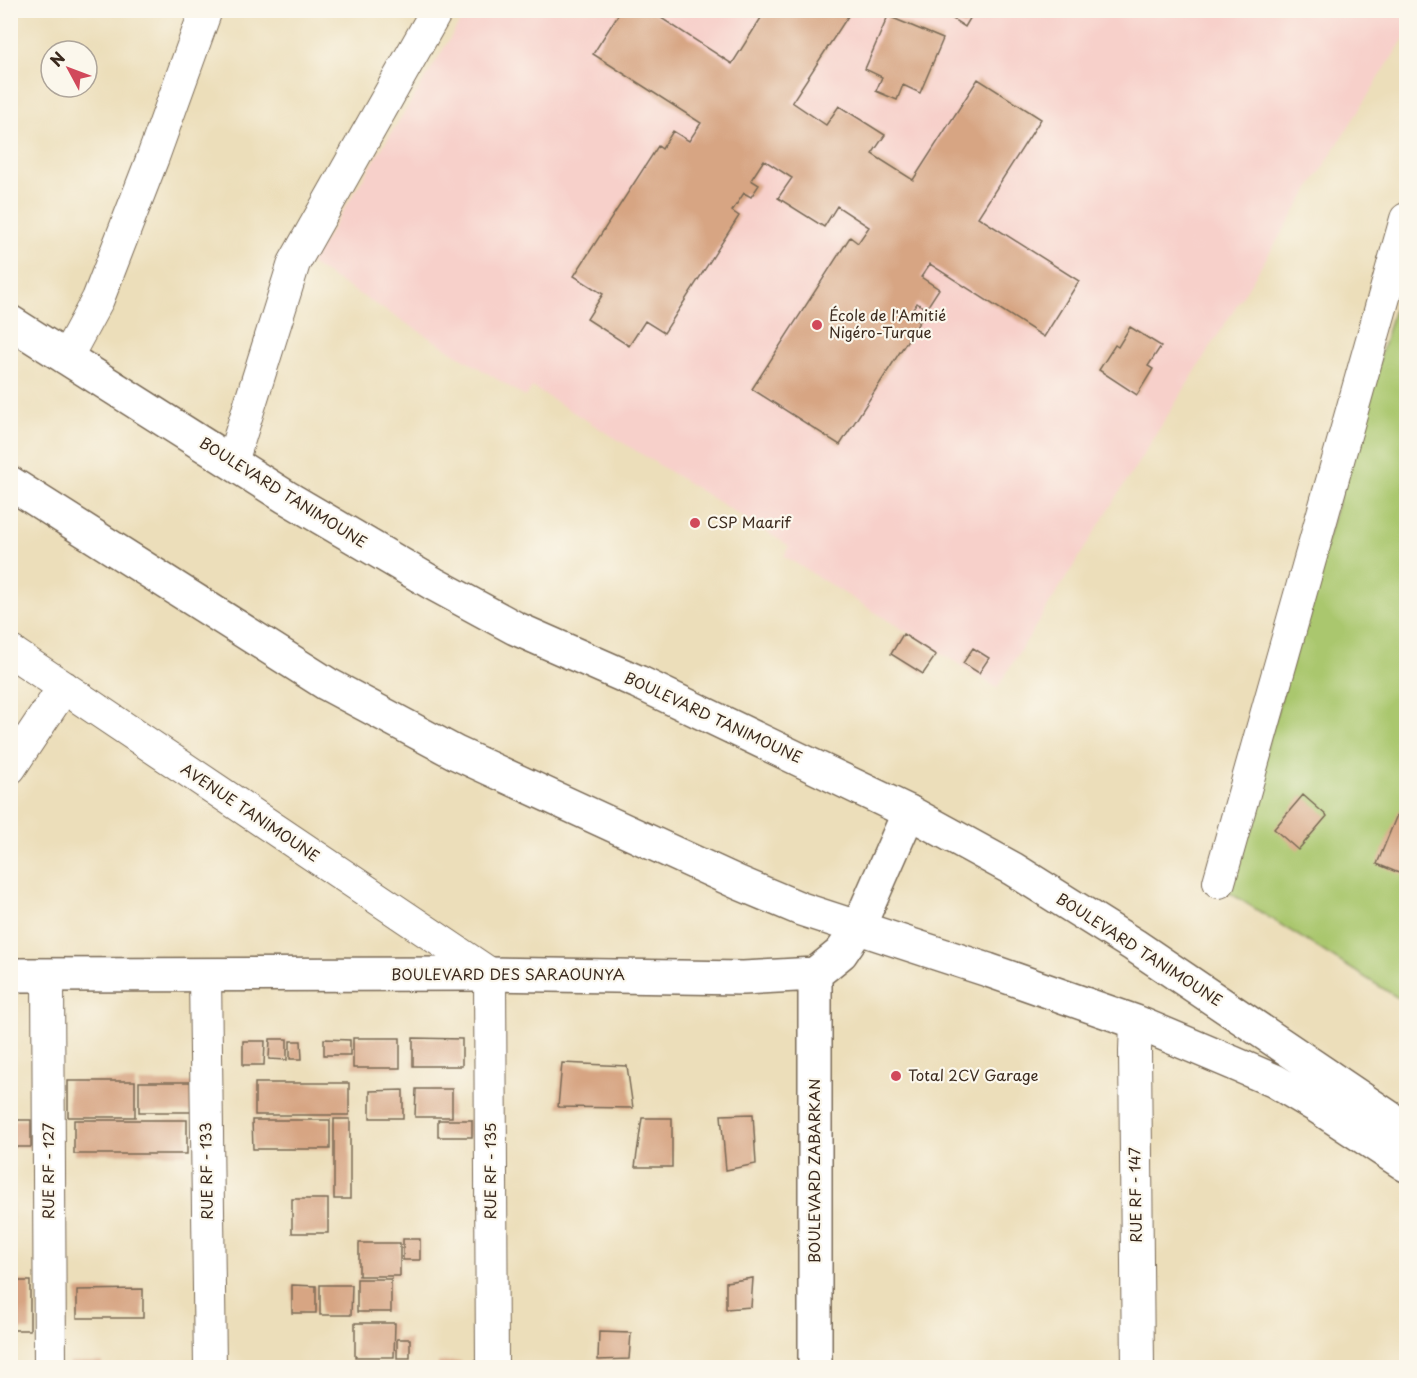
<svg xmlns="http://www.w3.org/2000/svg" width="1417" height="1378" viewBox="0 0 1417 1378" font-family="'Playpen Sans',sans-serif">
<style>
.built{fill:#f7d0ca}
.green{fill:#aac76e;stroke:#727846;stroke-width:1.5}
.building{fill:#d7a583}
.lines{fill:none;stroke-linecap:round;stroke-linejoin:round}
.street-casing{stroke:#796955;stroke-width:34}
.secondary-casing{stroke:#796955;stroke-width:36}
.primary-casing{stroke:#796955;stroke-width:36}
.street{stroke:#fff;stroke-width:32}
.secondary{stroke:#fff;stroke-width:33}
.primary{stroke:#fff;stroke-width:33}
.poi-dot{fill:#d1495b;stroke:#fbf7ec;stroke-width:2}
.labels{text-anchor:middle;stroke-width:4.5;stroke-linejoin:round;paint-order:stroke}
.poi-label{font-size:15px;fill:#3b2a1e;stroke:#fbf7ec;text-anchor:start}
.street-label{font-size:15px;fill:#3b2a1e;stroke:#fbf7ec}
</style>
<rect width="100%" height="100%" fill="#fbf7ec"/>
<filter id="ink" filterUnits="userSpaceOnUse"><feTurbulence type="fractalNoise" baseFrequency=".0167" numOctaves="2"/><feDisplacementMap in="SourceGraphic" scale="12" xChannelSelector="R" yChannelSelector="G"/><feConvolveMatrix kernelMatrix="1 2 1 2 8 2 1 2 1" color-interpolation-filters="sRGB"/></filter>
<filter id="wash" filterUnits="userSpaceOnUse"><feTurbulence type="fractalNoise" baseFrequency=".008" numOctaves="4" result="noise"/><feDisplacementMap in="SourceGraphic" scale="24" xChannelSelector="R" yChannelSelector="G"/><feGaussianBlur stdDeviation="1.35" result="paint"/><feColorMatrix in="noise" values="0 0 0 0 0 0 0 0 0 0 0 0 0 0 0 0 0 1.4 0 .05"/><feComposite in="paint" operator="in"/></filter>
<g filter="url(#wash)">
<rect width="100%" height="100%" fill="#ecdeba"/>
<!-- built -->
<path class="built" d="M467 11H1406V35L997 688 784 556 789 546 651 460 532 387 526 397 310 264Z"/>
<!-- green -->
<path class="green" d="M1406 268V1003L1225 890Z"/>
<g id="blocks">
<!-- building -->
<path class="building" d="M621 10H649L732 64 766 10H852L792 102 826 125 839 106 885 135 872 154 913 180 978 79 1041 119 978 217 1079 281 1044 337 930 264 921 277 939 289 926 309 917 303 910 314 920 321 840 445 752 389 850 237 858 243 869 227 837 206 824 227 778 198 792 178 764 160 751 180 759 185 751 197 744 193 732 211 739 216 664 333 645 321 629 346 587 319 603 294 574 276 658 146 662 149 673 131 689 141 701 123 593 54Z
M939 10H975L965 27Z
M888 16 943 39 920 93 903 85 897 100 876 91 882 77 865 69Z
M1130 327 1161 346 1148 366 1153 369 1137 395 1099 370 1115 345 1118 347Z
M903 634 936 655 923 674 891 654Z
M973 648 989 658 979 673 963 663Z
M1303 795 1327 816 1298 850 1274 829Z
M1399 810 1406 813V876L1377 864Z
M353 1038H400V1068H353Z
M413 1038 462 1039V1066H413Z
M270 1039H287V1060L269 1059Z
M324 1039 350 1040V1055H324Z
M243 1041H265L264 1065H243Z
M290 1041H301L302 1059H290Z
M562 1063 627 1066 633 1108 558 1107Z
M68 1081H135V1117H68Z
M139 1082H195V1112H139Z
M255 1083H349V1115H255Z
M416 1089H452V1117H415Z
M403 1090V1118H370V1091Z
M753 1114 756 1164 726 1170 721 1115Z
M642 1118H672V1167H635Z
M334 1119H350V1199H334Z
M12 1120H31V1147H12Z
M74 1120H187V1154H74Z
M252 1120H330V1149H253Z
M438 1120H472V1137H438Z
M292 1199H328V1233H292Z
M10 1203H13V1241H10Z
M403 1239H420V1260H403Z
M359 1243H400V1276H359Z
M753 1278 751 1307 726 1309V1282Z
M357 1279H391V1312H357Z
M10 1281H30V1330H10Z
M292 1285 316 1286V1313H292Z
M320 1285H352L351 1315H320Z
M143 1289V1318H77V1290Z
M355 1323H395L394 1357H355Z
M599 1332 631 1333 629 1359 598 1360Z
M397 1339H410V1358H397Z
M461 1361V1368H438V1362Z
M69 1362H102V1368H69Z"/>
</g>
</g>
<g filter="url(#ink)">
<use href="#blocks" fill-opacity="0" stroke="#796955" stroke-width="1.5"/>
<g class="lines">
<defs>
<path id="street" d="M66 358 98 299 153 157 206 10
M232 462 294 263 437 10
M10 651 490 974 492 1368
M10 768 64 687
M1219 882 1406 219
M48 975 50 1368
M205 975 210 1368
M1136 1022 1135 1051 1138 1368"/>
<path id="secondary" d="M815 974V1368
M10 975 490 974 743 978 815 974 841 953 858 928 909 812"/>
<path id="primary" d="M10 322 286 497 434 584 515 628 638 682 909 812 1013 869 1134 945 1406 1129
M10 483 327 684 456 753 739 883 801 909 988 970 1136 1022 1233 1063 1275 1081 1315 1105 1406 1165"/>
</defs>
<!-- street casing -->
<use href="#street" class="street-casing"/>
<!-- secondary casing -->
<use href="#secondary" class="secondary-casing"/>
<!-- primary casing -->
<use href="#primary" class="primary-casing"/>
<!-- street -->
<use href="#street" class="street"/>
<!-- secondary -->
<use href="#secondary" class="secondary"/>
<!-- primary -->
<use href="#primary" class="primary"/>
</g>
</g>
<!-- markers -->
<g class="poi-dot">
<circle cx="817" cy="325" r="6"/>
<circle cx="695" cy="523" r="6"/>
<circle cx="896" cy="1076" r="6"/>
</g>
<g class="labels">
<!-- poi labels -->
<g class="poi-label">
<text x="829" y="321">École de l'Amitié<tspan x="829" dy="17">Nigéro-Turque</tspan></text>
<text x="707" y="528">CSP Maarif</text>
<text x="908" y="1081">Total 2CV Garage</text>
</g>
<!-- street labels -->
<g class="street-label">
<text transform="translate(283 493) rotate(32)" y="5">BOULEVARD TANIMOUNE</text>
<text transform="translate(713 718) rotate(25)" y="5">BOULEVARD TANIMOUNE</text>
<text transform="translate(250 813) rotate(34)" y="5">AVENUE TANIMOUNE</text>
<text transform="translate(1139 950) rotate(33)" y="5">BOULEVARD TANIMOUNE</text>
<text x="508" y="980">BOULEVARD DES SARAOUNYA</text>
<text transform="translate(49 1171) rotate(-90)" y="5">RUE RF - 127</text>
<text transform="translate(207 1171) rotate(-91)" y="5">RUE RF - 133</text>
<text transform="translate(491 1171) rotate(-90)" y="5">RUE RF - 135</text>
<text transform="translate(815 1171) rotate(-90)" y="5">BOULEVARD ZABARKAN</text>
<text transform="translate(1136 1195) rotate(-91)" y="5">RUE RF - 147</text>
</g>
</g>
<!-- margin -->
<rect width="1417" height="1378" fill="none" stroke="#fbf7ec" stroke-width="36"/>
<!-- north arrow -->
<g transform="translate(69 69) rotate(311)"><circle r="28" fill="#fbf7ec" stroke="#aea59a" stroke-width="1.5"/>
<path d="M0-4.5L10 22L0 15L-10 22Z" fill="#d1495b"/>
<text y="-9" font-size="16" font-weight="bold" text-anchor="middle" fill="#3b2a1e">N</text>
</g>
</svg>
